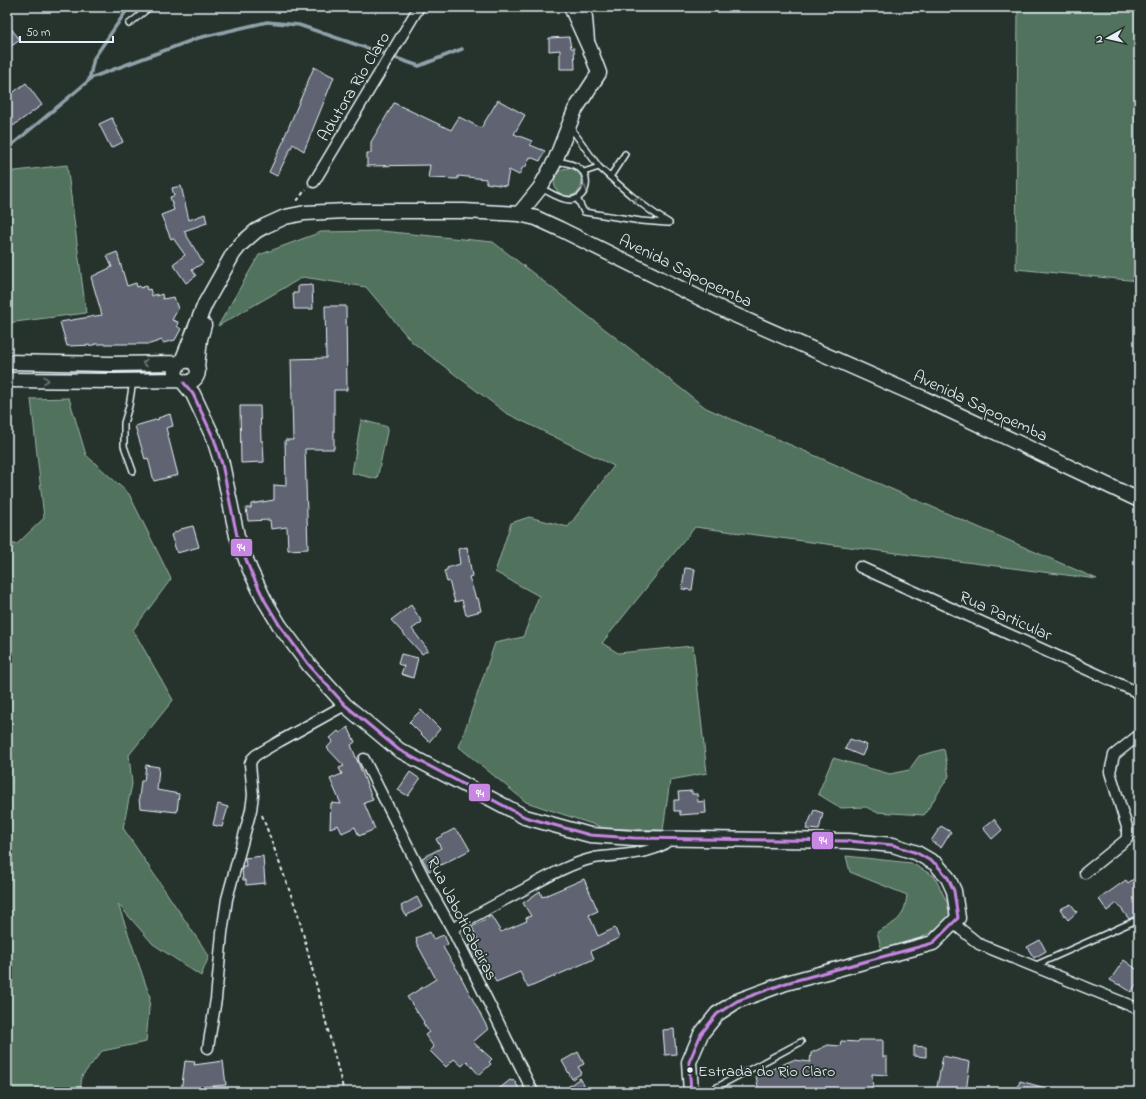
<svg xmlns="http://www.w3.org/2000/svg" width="1146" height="1099" viewBox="0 0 1146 1099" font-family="'Indie Flower',sans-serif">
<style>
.green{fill:#51725c;stroke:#9cb2aa}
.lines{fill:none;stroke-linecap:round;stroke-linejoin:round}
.stream{stroke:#90a1a9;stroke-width:3.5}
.building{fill:#606371;stroke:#e8f1f8}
.lane-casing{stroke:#e8f1f8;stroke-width:8}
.street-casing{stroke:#e8f1f8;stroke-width:13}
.secondary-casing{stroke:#e8f1f8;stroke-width:17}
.path{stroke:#e8f1f8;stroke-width:2;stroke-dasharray:4 3;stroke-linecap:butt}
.lane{stroke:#26332d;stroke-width:5}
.street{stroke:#26332d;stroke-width:10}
.secondary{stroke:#26332d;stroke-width:14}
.bus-1-casing{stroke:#26332d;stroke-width:6}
.bus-1{stroke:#c787e3;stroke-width:3}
.oneway{stroke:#6a7674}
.bus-dot{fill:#e8f1f8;stroke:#26332d;stroke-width:1.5}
.labels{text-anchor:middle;stroke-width:3.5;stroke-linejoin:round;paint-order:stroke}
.bus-label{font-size:16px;fill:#e8f1f8;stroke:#26332d;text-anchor:start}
.street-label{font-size:17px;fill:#e8f1f8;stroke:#26332d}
.line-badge{stroke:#26332d;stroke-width:1.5}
.badge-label{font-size:11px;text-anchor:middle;font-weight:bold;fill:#fff}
</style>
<rect width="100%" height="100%" fill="#26332d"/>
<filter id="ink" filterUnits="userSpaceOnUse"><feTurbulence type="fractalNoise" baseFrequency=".025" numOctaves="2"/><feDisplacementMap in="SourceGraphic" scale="8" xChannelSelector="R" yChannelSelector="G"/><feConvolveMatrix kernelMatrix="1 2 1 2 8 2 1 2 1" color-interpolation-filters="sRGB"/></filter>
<g filter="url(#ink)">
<!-- green -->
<path class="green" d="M1018 7H1139V281L1016 269Z
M67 165 86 313 7 323V172Z
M554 182a14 14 0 1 1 28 0a14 14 0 1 1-28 0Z
M381 231 493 242 706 408 1097 579 695 527 602 643 618 653 693 646 707 773 670 780 663 830 604 828 526 802 459 747 495 643 523 637 539 596 495 572 511 523 529 517 568 527 614 466 506 413 412 342 366 287 303 277 218 326 259 255 321 232Z
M69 398 86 455 129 494 171 579 133 630 173 700 129 755 132 784 123 828 209 956 201 976 153 944 118 904 150 997 146 1042 102 1051 82 1076 80 1092H7V544H17L44 518 31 399Z
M361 420 388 427 377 479 352 473Z
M944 749 949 776 924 815 876 812 866 807 841 808 818 794 833 758 890 774 909 770 919 756Z
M846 856 911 863 934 876 948 904 951 919 930 933 910 944 882 951 877 932C897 921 904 920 907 895L850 872Z"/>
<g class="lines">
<!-- stream -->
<path class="stream" d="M89 80 94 58 129 7
M7 149 93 77 198 38 267 22 299 25 419 66 462 49"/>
</g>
<!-- building -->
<path class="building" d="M7 23 20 40 7 49Z
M569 37 571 48H574L575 69H560V50L549 51V38Z
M314 67 334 77 304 151 293 144 277 176 269 172 285 138H284Z
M26 83 42 105 13 126 7 118V97Z
M498 100 525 115 514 134 532 141 530 145 545 151 540 161 530 157 525 168 523 167 519 175 509 170 506 186 486 183V179L458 176V179L428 178 430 165 367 166V153H371V142L394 103 451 130 459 117 481 128Z
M112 118 123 142 111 148 99 124Z
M181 186 189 220 205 214 207 223 184 231 203 263 192 270 196 276 186 283 173 264 185 255 173 238 171 239 161 215 174 210 170 197 174 196 172 188Z
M117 252 127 286 136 283 137 287 140 286V288L146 286 147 290 150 289 152 296 157 294V296L162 294 163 299 174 297 178 309 172 320 178 322 177 326 181 329 175 340 163 343 162 340 150 344H94L95 345 67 346 60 322 102 315 91 277 112 267 107 256Z
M312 285 313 309H294L293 293H298V286Z
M325 306H346L347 390H334V449H305L308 549 288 550 287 527 271 529 270 520 248 521 246 508H251V504L274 500V485L286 486 285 440H293L291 359 326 358Z
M240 406H260L261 441H263L264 462 241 463Z
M170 414 173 426 166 428 178 475 154 481 148 458 145 459 135 426 159 419 158 418Z
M193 526 199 547 177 553 171 535 181 529Z
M467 547 472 576 469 577 476 599 478 598 481 611 466 615 462 600 455 602 449 581 447 582 444 571 447 570V568L460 564 458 549Z
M685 568 695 569 692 590 682 589Z
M411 605 422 622 412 629 428 650 422 654 391 620Z
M401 654 418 658 413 678 401 674 404 666 398 664Z
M421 710 440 729 429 742 409 722Z
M348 727 355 742 351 745 373 800 364 803 375 829 359 836 355 827 342 833 338 825 330 828 331 803 341 804 330 779 342 774 339 768 344 766 327 748 333 741 330 738 338 731 340 733Z
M850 739 867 745 862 756 845 749Z
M146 765 159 767 157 790 179 794 177 812 140 808 139 798 141 781H144Z
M410 772 420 779 408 796 398 790Z
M692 791V794H697L698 802 705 801 706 813 680 815V811H674V800H679L678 792Z
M218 804 228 807 222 827 213 825Z
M814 810 823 813 819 830 806 829Z
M994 819 1002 830 992 839 983 828Z
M941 826 951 832 941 848 931 841Z
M454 829 462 836 470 850 429 871 422 858 441 848 436 839Z
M263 856 265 883 246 885V880H243L242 868 243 866H246L245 858Z
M1139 875V914L1129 919 1117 903 1107 911 1099 899 1126 880 1128 883Z
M584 879 598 911 589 915 598 936 615 928 619 938 591 951 594 959 528 988 520 972 496 982 486 961 477 965 468 946 479 942 472 927 491 916 501 932 527 921 526 918 531 916 523 903 540 891 542 897Z
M417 897 422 907 406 916 401 906Z
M1071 904 1077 912 1068 920 1060 909Z
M430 932 433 939 444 935 448 944 443 947 450 959 458 971 488 1029 473 1042 492 1059 489 1062 491 1064 479 1075 467 1061 462 1066 454 1059 446 1067 430 1051 434 1047 425 1035 429 1032 423 1023 424 1022 407 997 436 979 416 942 417 941 416 938Z
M1040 940 1046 951 1034 958 1027 947Z
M1124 960 1139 971V981L1131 992 1119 984V985L1110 980Z
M674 1029 676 1054 665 1055 663 1030Z
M859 1040H883V1057H887V1075L872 1074 873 1089 825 1091 816 1088 815 1091 759 1092 756 1076 793 1060 810 1062 811 1053 828 1045 840 1046 841 1041 858 1042Z
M914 1046 926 1047V1057L914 1056Z
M578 1052 584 1064 578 1067 582 1073 572 1079 562 1061Z
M943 1056 970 1062 966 1092H936Z
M185 1061 195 1062 194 1065 223 1061 226 1085 203 1087H198V1092H181Z
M580 1078 588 1092H561Z
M510 1080 512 1081 514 1080 521 1092H495Z
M1020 1081 1049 1089V1092H1016Z"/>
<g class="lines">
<defs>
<path id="lane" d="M129 24 150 7
M570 127 599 167
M584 172 599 167C621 187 643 207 669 223
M610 177 625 154
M541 188C549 192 560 200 570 200 587 199 592 178 579 168 573 163 563 162 555 161
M577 198 584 212 641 221 667 223
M133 381 129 406 124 423V446L133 471
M1034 966 1139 919
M708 1092 801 1042"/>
<path id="street" d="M586 7 589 41
M314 182 419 7
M860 567 1139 693
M364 759 428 886 452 929 533 1092
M1085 873 1127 839V827L1110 772 1114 755 1139 735
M953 923 979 944 1139 1009
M452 929C476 915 500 902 525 889 547 877 569 864 594 858 617 854 657 856 672 837
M208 1048 216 999 222 933 227 899 251 810 253 795 250 764 252 759 256 755 280 741 345 705"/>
<path id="secondary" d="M519 214 540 188 555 161 575 110 599 73 590 49 571 7
M182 361 205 304 233 254 241 244 256 231 265 226 285 217 305 213 346 211H464L519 214 536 218 560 229 728 312 923 398 1139 500
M7 362 110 364 180 363C196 353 207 378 187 383L178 380C174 373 175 368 180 363
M197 366 200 339 204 325
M7 380 115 381 178 380
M184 383 193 394 214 439 222 464 237 536 250 570 265 601 280 626 309 665 345 705 399 750 525 817 590 835 634 838 849 841 893 845 917 853 936 864 948 878 954 891 958 918 933 943 786 983 737 1001 717 1014 701 1034 689 1062 691 1092"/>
</defs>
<!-- lane casing -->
<use href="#lane" class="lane-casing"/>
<!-- street casing -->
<use href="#street" class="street-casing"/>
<!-- secondary casing -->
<use href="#secondary" class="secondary-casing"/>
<!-- path -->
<path class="path" d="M297 201 306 189
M262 815 298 914 344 1092"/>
<!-- lane -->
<use href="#lane" class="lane"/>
<!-- street -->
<use href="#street" class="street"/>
<!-- secondary -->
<use href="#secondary" class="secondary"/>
<defs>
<path id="bus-1" d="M184 383 193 394 214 439 222 464 237 536 250 570 265 601 280 626 309 665 345 705 399 750 525 817 590 835 634 838 849 841 893 845 917 853 936 864 948 878 954 891 958 918 933 943 786 983 737 1001 717 1014 701 1034 689 1062 691 1092"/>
</defs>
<!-- bus-1 casing -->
<use href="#bus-1" class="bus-1-casing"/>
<!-- bus-1 -->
<use href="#bus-1" class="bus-1"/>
</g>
<!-- one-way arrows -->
<defs><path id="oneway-chevron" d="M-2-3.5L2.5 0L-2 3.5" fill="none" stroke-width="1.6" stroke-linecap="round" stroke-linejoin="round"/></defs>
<g class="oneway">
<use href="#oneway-chevron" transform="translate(584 188) rotate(-70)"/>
<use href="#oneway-chevron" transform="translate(637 200) rotate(-144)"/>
<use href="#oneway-chevron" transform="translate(145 363) rotate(179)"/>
<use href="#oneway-chevron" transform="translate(46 380) rotate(1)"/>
</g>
</g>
<!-- markers -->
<circle class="bus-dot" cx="690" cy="1070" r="3.5"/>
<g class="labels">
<!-- bus labels -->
<g class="bus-label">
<text x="698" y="1076">Estrada do Rio Claro</text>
</g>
<!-- street labels -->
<g class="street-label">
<text transform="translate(353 86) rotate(-59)" y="6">Adutora Rio Claro</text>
<text transform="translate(686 270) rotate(26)" y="6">Avenida Sapopemba</text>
<text transform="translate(981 405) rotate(25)" y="6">Avenida Sapopemba</text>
<text transform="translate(1006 615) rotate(24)" y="6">Rua Particular</text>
<text transform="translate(463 918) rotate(63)" y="6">Rua Jaboticabeiras</text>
</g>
</g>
<g class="line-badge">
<rect x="230" y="538" width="23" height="19" rx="4" fill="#c787e3"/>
<rect x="468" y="783" width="23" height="19" rx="4" fill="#c787e3"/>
<rect x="811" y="831" width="23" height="19" rx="4" fill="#c787e3"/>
</g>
<g class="badge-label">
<text x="241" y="551">94</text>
<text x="480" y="797">94</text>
<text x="823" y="844">94</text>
</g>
<!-- margin -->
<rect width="1146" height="1099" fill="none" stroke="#26332d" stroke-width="24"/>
<rect x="12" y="12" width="1122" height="1075" fill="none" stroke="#e8f1f8" stroke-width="1.5" filter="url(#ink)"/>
<!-- north arrow -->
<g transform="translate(1108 38) rotate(262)" stroke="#26332d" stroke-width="3" paint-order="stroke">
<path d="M0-3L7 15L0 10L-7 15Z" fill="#e8f1f8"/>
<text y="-6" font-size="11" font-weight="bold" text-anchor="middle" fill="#e8f1f8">N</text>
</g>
<!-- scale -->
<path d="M20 36v6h93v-6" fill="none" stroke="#e8f1f8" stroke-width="2"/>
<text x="26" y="36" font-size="12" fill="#e8f1f8" stroke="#26332d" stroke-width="3" paint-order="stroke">50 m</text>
</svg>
